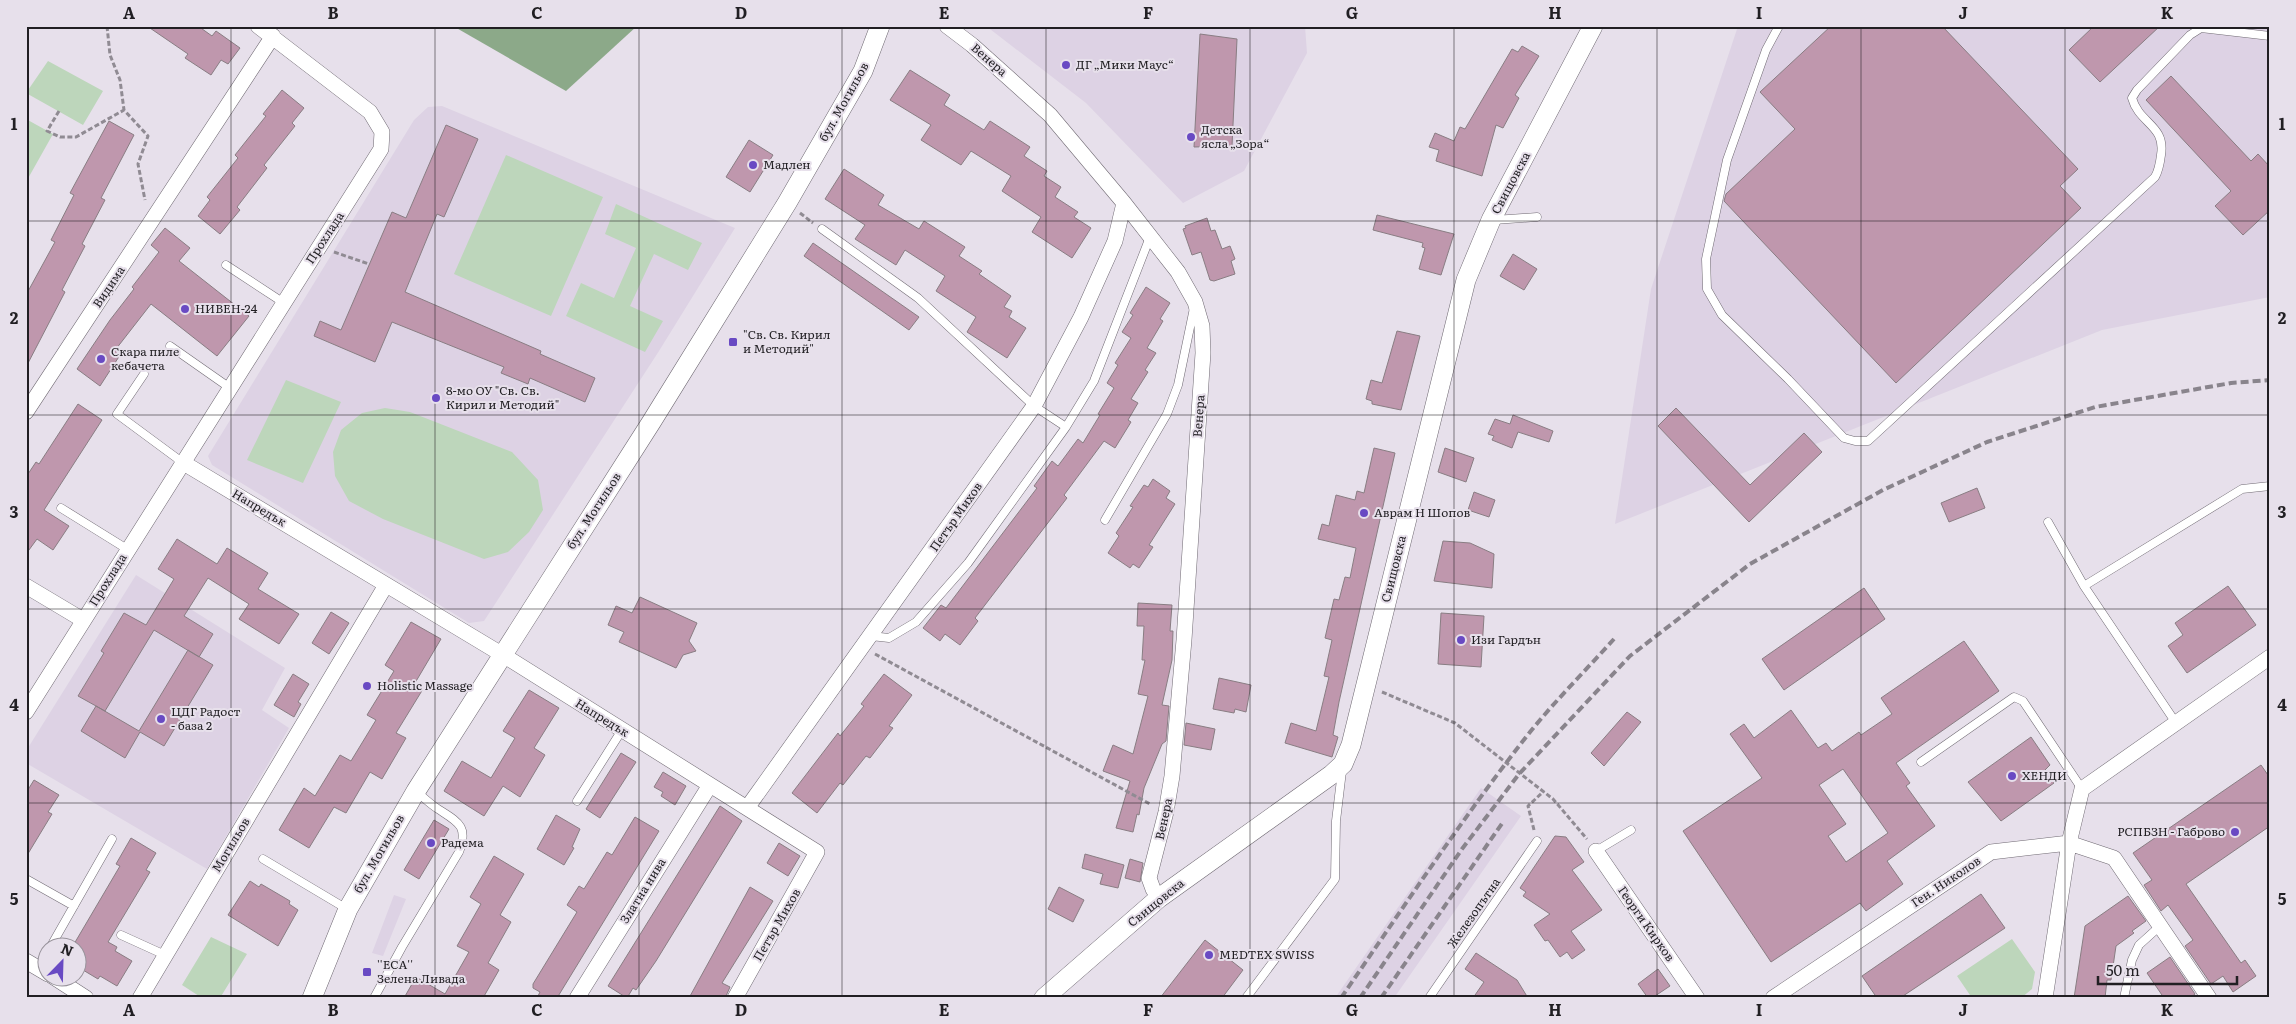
<svg xmlns="http://www.w3.org/2000/svg" width="2296" height="1024" viewBox="0 0 2296 1024" font-family="Literata,serif">
<style>
.built{fill:#ddd2e4}
.green{fill:#bdd6bb}
.forest{fill:#8ca989}
.building{fill:#bf97ad;stroke:#897d83;fill-rule:evenodd}
.lines{fill:none;stroke-linecap:round;stroke-linejoin:round}
.service-casing{stroke:#706a73;stroke-width:9}
.minor-casing{stroke:#706a73;stroke-width:16}
.tertiary-casing{stroke:#706a73;stroke-width:20}
.path{stroke:#908b93;stroke-width:3;stroke-dasharray:5 2.5;stroke-linecap:butt}
.service{stroke:#fff;stroke-width:8}
.minor{stroke:#fff;stroke-width:15}
.tertiary{stroke:#fff;stroke-width:19}
.rail{stroke:#89848c;stroke-width:4;stroke-dasharray:8 4;stroke-linecap:butt}
.grid{fill:none;stroke:#211f23;stroke-width:1;stroke-opacity:0.55}
.poi-dot{fill:#694ac3;stroke:#e7e0eb;stroke-width:2}
.labels{text-anchor:middle;stroke-width:4;stroke-linejoin:round;paint-order:stroke}
.street-label{font-size:12px;fill:#211f23;stroke:#e7e0eb}
.poi-label{font-size:12px;fill:#211f23;stroke:#e7e0eb;text-anchor:start}
.neatline{fill:none;stroke:#211f23;stroke-width:2}
.grid-label{font-size:16px;text-anchor:middle;font-weight:bold;fill:#211f23}
</style>
<rect width="100%" height="100%" fill="#e7e0eb"/>
<!-- built -->
<path class="built" d="M986 26H1305L1307 53 1244 171 1183 203 1086 103Z
M1738 26H2270V297L2102 330 1615 524 1651 289Z
M442 106 735 228 659 351 484 621 469 623 212 465 208 456 414 120 428 107Z
M136 575 285 668 262 710 289 728 207 869 26 763V751Z
M1481 788 1521 816 1394 998H1335Z
M394 895 406 899 383 956 372 953Z"/>
<!-- green -->
<path class="green" d="M48 61 103 91 83 125 26 93Z
M26 119 53 134 26 182Z
M506 155 603 197 551 316 454 274Z
M616 204 702 243 688 270 654 254 630 306 663 321 645 352 566 316 581 283 614 298 636 248 605 234Z
M286 380 341 402 303 483 247 460Z
M385 408 410 412 512 452 538 480 543 510 529 532 508 552 484 559 383 519 349 501 335 476 333 452 341 430 362 413Z
M211 937 247 954 220 998H202L182 985Z
M2012 939 2035 972 2032 989 2021 998H1972L1957 976Z"/>
<!-- forest -->
<path class="forest" d="M453 26H637L566 91Z"/>
<!-- building -->
<path class="building" d="M147 26H198L212 36 216 31 240 48 228 64 221 60 211 75 185 58 188 54Z
M1831 26H1942L2078 169 2060 186 2081 208 1896 383 1724 201 1726 194 1795 129 1760 92Z
M2094 26H2160L2100 82 2069 50Z
M1200 34 1237 39 1232 146 1194 147Z
M1522 46 1539 56 1515 95 1519 98 1503 128 1496 125 1482 176 1436 161 1439 150 1429 147 1435 133 1454 141 1460 127 1465 129 1512 49 1518 52Z
M910 70 950 95 944 105 984 130 990 121 1030 147 1024 156 1047 171 1044 176 1061 187 1055 197 1078 212 1074 217 1091 228 1072 258 1032 232 1041 217 1002 191 1011 176 971 151 961 165 921 140 931 125 890 100Z
M2171 76 2251 161 2258 154 2270 167V210L2243 235 2215 206 2231 191 2146 100Z
M282 90 304 108 292 123 295 126 264 165 267 168 237 207 240 210 220 234 198 216 210 200 207 197 238 158 235 155 266 116 263 114Z
M109 121 134 135 101 198 105 200 82 244 85 246 62 290 65 292 26 367V295L55 242 51 240 74 195 70 193Z
M446 125 478 139 444 217 437 214 405 292 541 351 540 354 595 378 585 402 530 378 528 384 501 373 504 367 392 322 375 362 314 336 320 321 341 330 392 212 406 218Z
M749 140 773 155 750 192 726 177Z
M844 169 884 195 878 205 919 229 924 221 965 247 959 256 982 271 979 274 1011 296 1004 307 1012 311 1009 317 1026 328 1007 358 967 332 976 317 936 291 945 276 905 250 896 265 855 239 865 225 825 199Z
M1377 215 1454 234 1441 275 1419 269 1425 248 1422 247 1423 243 1373 230Z
M1207 218 1211 231 1215 230 1222 249 1230 246 1235 259 1231 261 1235 274 1214 281 1210 280 1201 252 1192 255 1183 229 1186 228 1185 226Z
M165 228 190 248 179 261 249 316 217 356 151 304 116 349 122 352 100 386 77 369 110 320 134 289 132 287 159 252 151 245Z
M813 243 919 317 909 330 804 256Z
M1513 254 1537 269 1524 290 1500 276Z
M1146 287 1170 303 1160 319 1163 321 1147 348 1156 353 1145 370 1148 372 1131 399 1138 403 1128 420 1131 422 1115 448 1104 441 1064 495 1067 498 975 618 978 621 960 645 945 634 940 641 923 628 941 605 946 608 1037 488 1034 486 1052 461 1058 466 1078 439 1083 443 1100 415 1098 414 1114 388 1107 383 1118 365 1115 363 1131 338 1122 332 1133 315 1130 313Z
M1397 331 1420 336 1401 410 1372 404V401L1366 399 1371 380 1382 383Z
M78 404 102 420 44 510 69 526 53 550 37 539 26 554V477L36 462 39 464Z
M1676 408 1750 485 1804 433 1822 452 1749 522 1658 426Z
M1513 415 1553 431 1549 442 1518 432 1512 448 1492 440 1494 436 1488 434 1495 419 1510 424Z
M1374 448 1395 453 1339 702 1333 735 1338 737 1332 757 1285 743 1291 723 1316 731 1329 677 1324 676 1332 640 1325 638 1334 599 1339 600 1345 577 1350 578 1356 548 1318 539 1322 524 1329 526 1336 495 1355 500 1357 491 1364 493Z
M1445 448 1474 458 1466 482 1438 472Z
M1153 479 1170 491 1166 498 1175 504 1149 545 1153 547 1139 568 1133 564 1130 568 1108 553 1119 536 1116 533 1133 507 1130 506 1144 485 1148 487Z
M1977 488 1985 508 1949 522 1941 503Z
M1474 492 1495 500 1489 517 1468 510Z
M177 539 217 564 227 548 250 562 268 573 258 589 299 614 279 644 239 619 249 604 208 578 184 616 213 634 199 657 154 630 105 711 78 696 104 653 101 651 124 613 146 625 174 579 158 569Z
M1443 541 1470 543 1494 554 1492 588 1434 581Z
M2228 586 2256 625 2187 673 2168 646 2183 635 2175 623Z
M1864 588 1885 619 1784 690 1762 659Z
M640 597 697 623 689 641 696 651 683 655 676 668 619 642 624 632 608 625 616 606 632 613Z
M1138 603 1172 605 1170 631H1173L1172 660 1162 705 1169 706 1166 741 1162 744 1144 788 1139 815 1137 814 1133 832 1116 828 1130 781 1103 771 1113 745 1133 754 1148 696 1138 694 1145 660H1142L1144 626H1137Z
M331 612 349 623 329 654 312 643Z
M1441 613 1484 616 1481 667 1438 664Z
M411 622 441 639 415 683 423 689 396 733 406 738 382 779 370 772 346 813 334 807 309 848 279 830 304 788 315 796 340 755 351 761 376 720 367 715 394 671 385 665Z
M1964 641 1999 691 1896 763 1910 783 1906 786 1935 826 1887 861 1903 884 1866 911 1860 903 1771 962 1683 831 1762 778 1730 734 1744 724 1754 738 1791 710 1818 748 1826 743 1832 751 1859 732 1861 735 1892 714 1881 698ZM1843 769 1888 833 1846 862 1828 836 1846 824 1819 785Z
M188 650 213 665 164 746 140 732 125 758 81 731 96 706 139 731Z
M293 674 309 684 298 702 301 704 294 717 274 705Z
M884 674 912 695 889 726 893 728 870 758 866 756 843 785 840 783 817 813 792 793 838 733 840 736 864 706 861 704Z
M1219 678 1251 685 1246 712 1235 709 1234 713 1213 709Z
M529 690 559 708 534 748 545 755 520 797 503 786 484 816 444 791 462 761 491 778 515 738 503 731Z
M1627 712 1641 722 1604 766 1591 753Z
M1186 723 1215 729 1211 750 1184 745Z
M2031 737 2050 765 2044 771 2054 783 2001 821 1968 782Z
M621 753 636 762 600 818 586 809Z
M2261 765 2270 778V826L2186 884 2241 963 2245 960 2256 976 2233 992 2223 976 2211 984 2185 946 2193 940 2168 905 2161 911 2144 885 2152 880 2133 853Z
M663 772 686 786 675 805 661 796 663 792 654 787Z
M34 780 59 795 48 812 52 814 26 857V793Z
M720 806 742 821 656 961 636 990 633 988 627 998 608 986Z
M556 815 580 829 572 847 574 848 564 865 537 849Z
M635 817 659 831 557 998H537L540 992 533 988V984L577 912 567 905 579 886 584 889 607 852 612 855Z
M434 820 449 829 419 879 404 870Z
M1555 836 1566 837 1584 862 1572 870 1602 910 1571 931 1585 950 1572 959 1567 952 1560 957 1548 940 1545 941 1534 925 1550 914 1523 896 1526 892 1520 888Z
M131 838 156 853 146 870 150 872 108 942 117 947 115 951 132 961 117 986 100 976 98 979 78 967V946L74 944 120 866 116 864Z
M779 843 800 856 788 876 767 863Z
M1085 854 1124 865 1118 888 1100 884 1103 874 1082 868Z
M494 856 524 874 500 915 511 922 488 963 499 970 483 998H404L416 977 445 994 469 952 457 946 481 904 470 897Z
M1130 859 1143 863 1140 882 1125 878Z
M250 881 259 887 261 884 290 901 289 904 298 910 278 946 228 915Z
M750 887 773 901 722 983 730 987 726 996 689 998Z
M1059 887 1084 900 1073 922 1048 909Z
M1981 894 2005 928 1900 998H1877L1862 976Z
M2128 896 2146 921 2132 931 2134 933 2116 946 2111 980H2107L2105 998H2074L2085 926Z
M1205 940 1243 970 1222 998H1160Z
M1476 953 1517 980 1528 998H1473L1484 982 1465 969Z
M2170 957 2195 994 2190 998H2164L2147 973Z
M1658 969 1670 986 1652 998H1648L1638 984Z"/>
<g class="lines">
<defs>
<path id="service" d="M1779 26 1766 50 1727 160 1706 259 1707 289 1722 315 1788 379 1844 438 1855 441H1868L2155 177C2159 170 2160 163 2161 155 2166 125 2139 124 2132 98L2137 90 2190 35 2201 28 2270 36
M1494 220 1537 217
M822 229 918 298 1034 406 1066 427
M226 265 284 303
M170 346 230 388
M144 374 117 414 182 462
M61 508 127 549
M1105 520 1167 414 1178 385 1194 308
M2048 522 2084 586 2176 723
M2084 586 2242 489 2270 486
M871 636 889 638 916 622 968 563 1066 427 1094 381 1150 237
M1921 762 2014 697 2023 701 2082 789
M577 801 622 730
M1596 851 1631 830
M263 859 347 909
M26 879 74 906
M121 935 165 955
M51 946 112 839
M39 969 48 953
M374 998 402 947 459 852C469 826 458 822 438 809 430 804 423 797 416 791
M1246 998 1335 879 1336 821 1342 771
M1429 998 1537 841
M2124 998 2132 960 2139 945 2160 926"/>
<path id="minor" d="M947 26 972 45 1050 115 1124 203 1178 272 1195 302 1202 326 1203 353 1184 640 1172 776 1166 812 1149 878 1153 889 1159 898
M26 412 273 36
M182 462 503 655 817 852 735 998
M26 586 83 620
M26 712 381 149 382 132 370 112 258 26
M747 808 1034 406 1081 317 1115 241 1124 203
M1596 851 1697 998
M26 961 48 974
M52 976 86 998
M140 998 386 585
M577 998 710 785
M1773 998 1991 852 2069 843 2082 789 2270 657
M2045 998 2069 843 2114 858 2209 998"/>
<path id="tertiary" d="M312 998 348 909 416 791 652 421 787 203 863 71 880 26
M1044 998 1159 898 1331 775 1343 764 1351 745 1466 280 1491 220 1593 26"/>
</defs>
<!-- service casing -->
<use href="#service" class="service-casing"/>
<!-- minor casing -->
<use href="#minor" class="minor-casing"/>
<!-- tertiary casing -->
<use href="#tertiary" class="tertiary-casing"/>
<!-- path -->
<path class="path" d="M107 26 110 55 120 80 124 110 148 136 138 164 145 200
M59 111 47 131 60 137H76L124 110
M800 213 813 223
M334 252 369 264
M875 654 1150 804
M1382 692 1455 723 1553 799 1587 839
M1534 830 1528 806 1544 791"/>
<!-- service -->
<use href="#service" class="service"/>
<!-- minor -->
<use href="#minor" class="minor"/>
<!-- tertiary -->
<use href="#tertiary" class="tertiary"/>
<!-- rail -->
<path class="rail" d="M1341 998C1403 908 1463 817 1530 732 1556 700 1586 670 1614 639
M1360 998 1462 849 1519 774 1630 656 1750 564 1883 490 1987 442 2095 407 2231 383 2270 380
M1381 998 1503 822"/>
</g>
<!-- grid -->
<path class="grid" d="M231 26V998M435 26V998M639 26V998M842 26V998M1046 26V998M1250 26V998M1454 26V998M1657 26V998M1861 26V998M2065 26V998M26 221H2270M26 415H2270M26 609H2270M26 803H2270"/>
<!-- markers -->
<g class="poi-dot">
<circle cx="1066" cy="65" r="5"/>
<circle cx="1191" cy="137" r="5"/>
<circle cx="753" cy="165" r="5"/>
<circle cx="185" cy="309" r="5"/>
<rect x="728" y="337" width="10" height="10" rx="2.5"/>
<circle cx="101" cy="359" r="5"/>
<circle cx="436" cy="398" r="5"/>
<circle cx="1364" cy="513" r="5"/>
<circle cx="1461" cy="640" r="5"/>
<circle cx="367" cy="686" r="5"/>
<circle cx="161" cy="719" r="5"/>
<circle cx="2012" cy="776" r="5"/>
<circle cx="2235" cy="832" r="5"/>
<circle cx="431" cy="843" r="5"/>
<circle cx="1209" cy="955" r="5"/>
<rect x="362" y="967" width="10" height="10" rx="2.5"/>
</g>
<g class="labels">
<!-- street labels -->
<g class="street-label">
<text transform="translate(989 60) rotate(41)" y="4">Венера</text>
<text transform="translate(844 102) rotate(-61)" y="4">бул. Могильов</text>
<text transform="translate(1511 183) rotate(-62)" y="4">Свищовска</text>
<text transform="translate(325 238) rotate(-57)" y="4">Прохлада</text>
<text transform="translate(109 287) rotate(-56)" y="4">Видима</text>
<text transform="translate(1199 416) rotate(-86)" y="4">Венера</text>
<text transform="translate(259 508) rotate(31)" y="4">Напредък</text>
<text transform="translate(594 511) rotate(-57)" y="4">бул. Могильов</text>
<text transform="translate(956 517) rotate(-55)" y="4">Петър Михов</text>
<text transform="translate(1394 569) rotate(-76)" y="4">Свищовска</text>
<text transform="translate(108 580) rotate(-58)" y="4">Прохлада</text>
<text transform="translate(602 718) rotate(32)" y="4">Напредък</text>
<text transform="translate(1164 819) rotate(-78)" y="4">Венера</text>
<text transform="translate(231 845) rotate(-59)" y="4">Могильов</text>
<text transform="translate(379 854) rotate(-60)" y="4">бул. Могильов</text>
<text transform="translate(1946 882) rotate(-34)" y="4">Ген. Николов</text>
<text transform="translate(643 891) rotate(-58)" y="4">Златна нива</text>
<text transform="translate(1156 903) rotate(-39)" y="4">Свищовска</text>
<text transform="translate(1474 913) rotate(-55)" y="4">Железопътна</text>
<text transform="translate(1646 924) rotate(55)" y="4">Георги Кирков</text>
<text transform="translate(777 925) rotate(-60)" y="4">Петър Михов</text>
</g>
<!-- poi labels -->
<g class="poi-label">
<text x="1076" y="69">ДГ „Мики Маус“</text>
<text x="1201" y="134">Детска<tspan x="1201" dy="14">ясла „Зора“</tspan></text>
<text x="763" y="169">Мадлен</text>
<text x="195" y="313">НИВЕН-24</text>
<text x="743" y="339">"Св. Св. Кирил<tspan x="743" dy="14">и Методий"</tspan></text>
<text x="111" y="356">Скара пиле<tspan x="111" dy="14">кебачета</tspan></text>
<text x="446" y="395">8-мо ОУ "Св. Св.<tspan x="446" dy="14">Кирил и Методий"</tspan></text>
<text x="1374" y="517">Аврам Н Шопов</text>
<text x="1471" y="644">Изи Гардън</text>
<text x="377" y="690">Holistic Massage</text>
<text x="171" y="716">ЦДГ Радост<tspan x="171" dy="14">- база 2</tspan></text>
<text x="2022" y="780">ХЕНДИ</text>
<text x="2225" y="836" text-anchor="end">РСПБЗН - Габрово</text>
<text x="441" y="847">Радема</text>
<text x="1219" y="959">MEDTEX SWISS</text>
<text x="377" y="969">''ЕСА''<tspan x="377" dy="14">Зелена Ливада</tspan></text>
</g>
</g>
<!-- border -->
<rect width="2296" height="1024" fill="none" stroke="#e7e0eb" stroke-width="55"/>
<!-- north arrow -->
<g transform="translate(62 962) rotate(23)"><circle r="24" fill="#e7e0eb" stroke="#98939b"/>
<path d="M0-4L9 19L0 12L-9 19Z" fill="#694ac3"/>
<text y="-8" font-size="14" font-weight="bold" text-anchor="middle" fill="#211f23">N</text>
</g>
<!-- scale -->
<path d="M2098 976v8h139v-8" fill="none" stroke="#211f23" stroke-width="2.5"/>
<text x="2106" y="976" font-size="15" fill="#211f23" stroke="#e7e0eb" stroke-width="4" paint-order="stroke">50 m</text>
<rect x="28" y="28" width="2240" height="968" class="neatline"/>
<g class="grid-label">
<text x="129" y="19">A</text>
<text x="333" y="19">B</text>
<text x="537" y="19">C</text>
<text x="741" y="19">D</text>
<text x="944" y="19">E</text>
<text x="1148" y="19">F</text>
<text x="1352" y="19">G</text>
<text x="1555" y="19">H</text>
<text x="1759" y="19">I</text>
<text x="1963" y="19">J</text>
<text x="2167" y="19">K</text>
<text x="14" y="130">1</text>
<text x="2282" y="130">1</text>
<text x="14" y="324">2</text>
<text x="2282" y="324">2</text>
<text x="14" y="518">3</text>
<text x="2282" y="518">3</text>
<text x="14" y="711">4</text>
<text x="2282" y="711">4</text>
<text x="14" y="905">5</text>
<text x="2282" y="905">5</text>
<text x="129" y="1016">A</text>
<text x="333" y="1016">B</text>
<text x="537" y="1016">C</text>
<text x="741" y="1016">D</text>
<text x="944" y="1016">E</text>
<text x="1148" y="1016">F</text>
<text x="1352" y="1016">G</text>
<text x="1555" y="1016">H</text>
<text x="1759" y="1016">I</text>
<text x="1963" y="1016">J</text>
<text x="2167" y="1016">K</text>
</g>
</svg>
